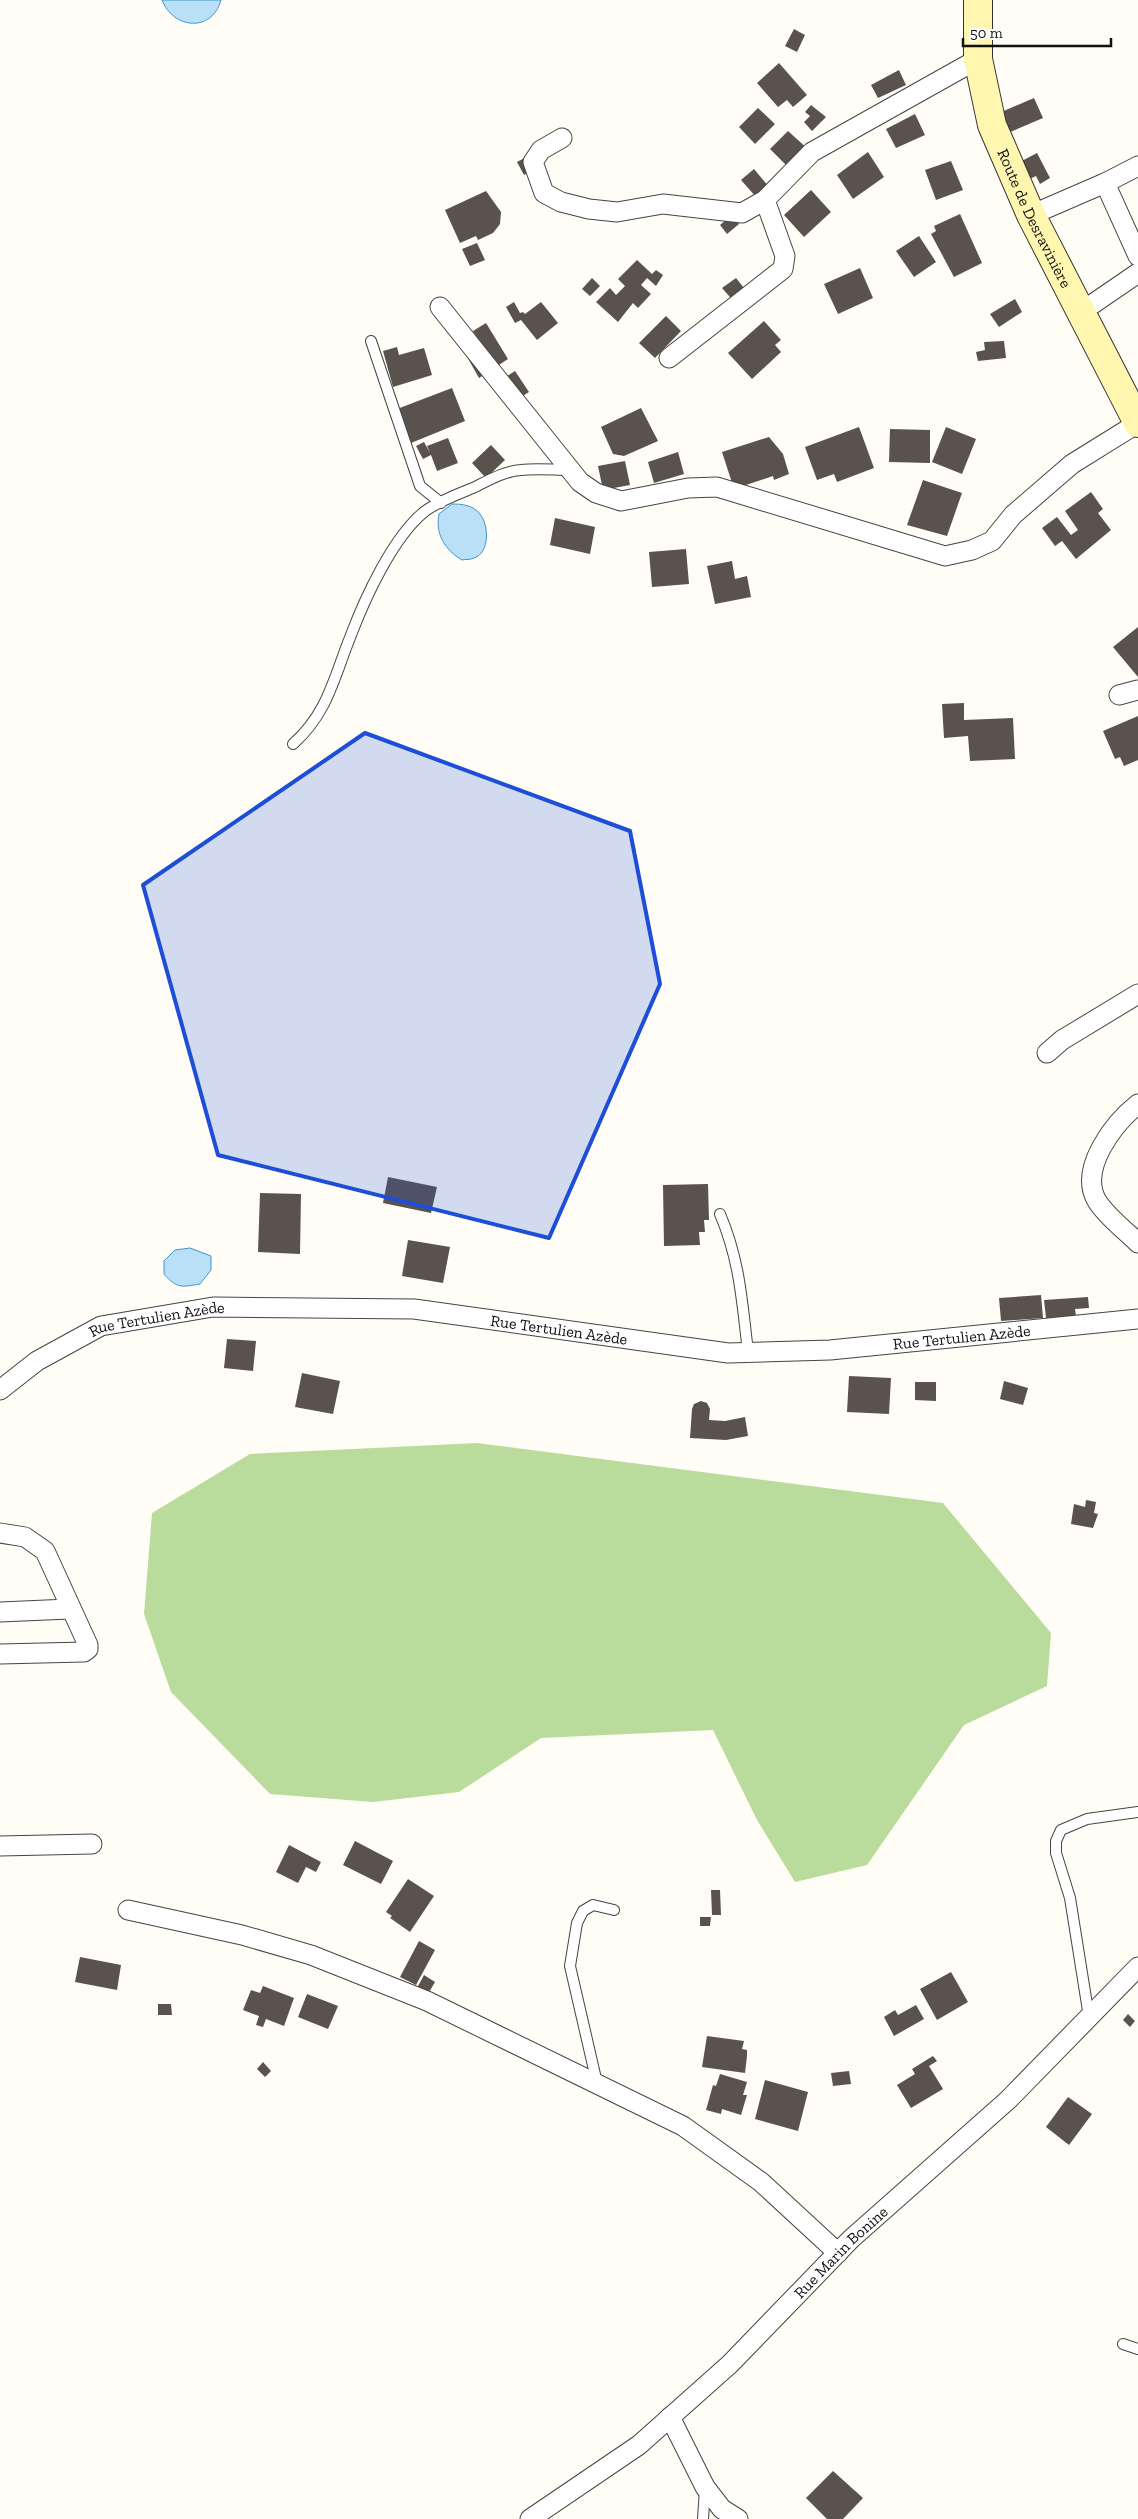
<svg xmlns="http://www.w3.org/2000/svg" width="1138" height="2519" viewBox="0 0 1138 2519" font-family="'Zilla Slab',serif">
<style>
.forest{fill:#b9dc9c}
.water{fill:#b9e0f7;stroke:#3f96cf}
.building{fill:#5a524d}
.lines{fill:none;stroke-linecap:round;stroke-linejoin:round}
.lane-casing{stroke:#444;stroke-width:12}
.street-casing{stroke:#444;stroke-width:21}
.secondary-casing{stroke:#333;stroke-width:30}
.lane{stroke:#fff;stroke-width:10}
.street{stroke:#fff;stroke-width:19}
.secondary{stroke:#fff6b0;stroke-width:28}
.marked{fill:#1d4ed8;fill-opacity:0.2;stroke:#1d4ed8;stroke-width:4;stroke-linejoin:round}
.labels{text-anchor:middle;stroke-width:5;stroke-linejoin:round;paint-order:stroke}
.street-label{font-size:16px;fill:#111;stroke:#fff}
</style>
<rect width="100%" height="100%" fill="#fffdf5"/>
<!-- forest -->
<path class="forest" d="M477 1443 943 1503 1051 1633 1047 1686 964 1725 867 1865 795 1882 757 1820 713 1730 541 1738 459 1792 373 1802 270 1794 171 1692 144 1614 152 1513 250 1454Z"/>
<!-- water -->
<path class="water" d="M162 0H221C212 33 173 29 162 0Z
M452 504C462 504 473 505 480 514 489 525 490 553 474 558 470 560 466 559 462 560 445 550 435 534 439 514Z
M190 1248 211 1256V1270L200 1284C182 1287 177 1289 164 1274V1261L175 1250Z"/>
<!-- building -->
<path class="building" d="M794 29 805 35 797 52 785 46Z
M779 63 807 95 793 107 787 100 778 107 757 83Z
M899 70 906 85 878 98 871 85Z
M1034 98 1043 118 1008 133 999 113Z
M811 105 826 117 812 131 804 122 810 116 805 112Z
M758 108 775 124 755 144 739 127Z
M915 114 925 135 896 148 886 129Z
M788 131 809 150 791 170 770 149Z
M868 152 884 177 853 199 837 175Z
M1037 153 1050 178 1040 184 1036 176 1021 183 1012 166Z
M528 156 535 168 524 175 517 162Z
M951 161 963 190 936 200 925 170Z
M754 169 769 187 756 197 741 180Z
M811 190 831 212 804 237 784 215Z
M486 191 501 212 500 224 493 233 478 240 476 236 460 243 445 210Z
M960 214 982 263 954 277 931 234 936 231 934 226Z
M732 215 739 224 727 234 720 225Z
M919 236 936 262 914 277 896 251Z
M477 243 485 260 470 266 462 249Z
M637 260 652 274 656 270 663 275 656 286 647 278 641 285 651 294 638 308 633 303 618 322 596 302 610 288 616 295 625 286 618 279Z
M860 268 873 298 838 314 824 284Z
M592 278 600 286 590 296 582 289Z
M736 278 748 293 736 304 722 288Z
M1015 299 1022 312 999 327 990 314Z
M514 302 520 313 523 312 525 314 541 302 558 323 537 340 521 320 515 323 506 307Z
M666 316 681 331 655 358 639 343Z
M764 321 781 340 775 345 781 352 752 379 728 353Z
M486 323 508 359 479 378 461 346 477 337 473 331Z
M1004 341 1006 358 978 361 976 352 985 350 984 342Z
M397 347 399 355 424 348 432 375 393 387 383 351Z
M515 371 529 392 510 404 496 383Z
M452 388 465 421 411 443 397 409Z
M641 408 658 441 624 456 613 454 601 427Z
M859 427 874 468 837 482 834 474 817 480 805 447Z
M946 427 976 439 962 474 932 462Z
M890 429 930 430V463L889 462Z
M769 437 783 454 789 474 774 480 773 476 734 489 722 452Z
M448 438 458 463 437 471 431 455 423 459 416 446 424 442 430 453 427 446Z
M491 445 505 460 486 478 472 463Z
M678 452 684 474 654 483 648 462Z
M625 461 630 485 603 490 598 466Z
M923 480 962 493 947 536 907 525Z
M1091 492 1103 509 1098 513 1111 530 1076 559 1062 541 1055 546 1042 528 1057 517 1071 535 1078 530 1065 511Z
M555 518 595 527 590 554 550 545Z
M686 549 689 584 652 587 649 552Z
M732 561 735 579 747 576 751 597 715 604 707 566Z
M1138 627V677L1113 647Z
M964 703V720L1013 718 1015 759 970 761 968 736 944 738 942 704Z
M1138 716V760L1124 766 1120 757 1115 759 1103 731Z
M388 1177 437 1187 431 1213 383 1203Z
M708 1184 709 1220H704L705 1232H699L700 1245 664 1246 663 1185Z
M260 1193 301 1194 300 1254 258 1252Z
M408 1240 450 1247 443 1283 402 1276Z
M1041 1295 1043 1318 1001 1321 999 1298Z
M1088 1297 1089 1308 1075 1309 1076 1316 1046 1318 1044 1300Z
M227 1339 256 1341 253 1371 224 1368Z
M302 1373 340 1381 333 1414 295 1407Z
M849 1376 891 1378 889 1414 847 1412Z
M1004 1381 1028 1388 1023 1405 1000 1399Z
M915 1382H936V1401L915 1400Z
M701 1401 707 1403 710 1409 709 1420 725 1421 745 1417 748 1436 726 1440 690 1438 692 1409 694 1404Z
M1086 1500 1096 1502 1094 1513 1098 1514 1093 1528 1071 1524 1074 1504 1085 1507Z
M355 1841 393 1861 381 1884 343 1865Z
M289 1845 321 1862 316 1872 306 1867 298 1883 276 1872Z
M408 1879 434 1896 410 1932 390 1918 392 1916 386 1912Z
M711 1890H720L721 1915H712Z
M700 1917H711L710 1926H700Z
M419 1941 435 1950 416 1985 400 1977Z
M80 1957 121 1965 117 1990 75 1982Z
M951 1972 968 2002 937 2020 920 1989Z
M424 1975 435 1982 428 1994 417 1988Z
M263 1986 294 1998 284 2026 266 2019 263 2027 256 2025 259 2016 243 2010 251 1990 260 1993Z
M307 1994 338 2006 328 2029 298 2017Z
M158 2004H171L172 2015H158Z
M916 2005 924 2019 894 2036 884 2017 895 2010 898 2015Z
M1128 2014 1135 2021 1130 2027 1123 2020Z
M707 2036 744 2041 742 2049 747 2050V2056L745 2073 702 2067Z
M933 2056 937 2061 929 2066 943 2089 911 2108 897 2085 915 2074 912 2069Z
M263 2062 271 2071 265 2077 257 2069Z
M849 2071 851 2084 833 2086 831 2073Z
M720 2074 747 2082 743 2095H747L741 2115 722 2109 721 2114 706 2110 713 2085 716 2086Z
M765 2080 808 2092 798 2131 755 2119Z
M1068 2097 1092 2114 1069 2145 1046 2127Z
M833 2471 863 2498 843 2519H827L806 2498Z"/>
<g class="lines">
<defs>
<path id="lane" d="M371 341 420 486 441 503
M293 744C328 713 334 677 351 635 365 598 393 537 424 512 438 501 459 494 475 487 489 480 505 471 521 470 537 468 554 470 570 470
M720 1214C740 1261 742 1302 748 1352
M1089 2017 1070 1898 1056 1853V1841L1061 1830 1087 1819 1138 1812
M597 2083 570 1966 577 1923 583 1911 593 1905 614 1910
M1123 2344 1138 2349
M703 2519 705 2488"/>
<g id="street">
<path d="M562 138 541 150 533 162 544 193 561 202 589 209 617 212 663 204 742 213 765 200 812 152 978 59"/>
<path d="M1105 183 1138 256"/>
<path d="M1031 215 1105 183 1138 166"/>
<path d="M440 307 580 482 596 493 621 501 688 488 717 487 945 556 972 550 992 541 1013 515 1072 464 1138 423"/>
<path d="M1081 312 1138 273"/>
<path d="M669 358 783 269 785 256 765 200"/>
<path d="M1119 695 1138 690"/>
<path d="M1047 1053 1062 1040 1138 994"/>
<path d="M1138 1104C1114 1123 1078 1169 1097 1201 1107 1217 1125 1230 1138 1243"/>
<path id="s1" d="M0 1390 37 1361 101 1326 213 1307 414 1309 728 1353 830 1350 1138 1319"/>
<path d="M0 1533 25 1537 45 1551 88 1645V1649L84 1652 0 1654"/>
<path d="M0 1612 69 1609"/>
<path d="M0 1846 92 1844"/>
<path d="M128 1910 242 1935 311 1955 427 2001 683 2126 761 2182 838 2253"/>
<path d="M670 2417 705 2487 722 2509 738 2519"/>
<path id="s2" d="M530 2519 639 2445 730 2364 851 2239 1008 2100 1138 1967"/>
</g>
<g id="secondary">
<path id="s3" d="M978 0V59L992 125 1031 215 1138 423"/>
</g>
</defs>
<!-- lane casing -->
<use href="#lane" class="lane-casing"/>
<!-- street casing -->
<use href="#street" class="street-casing"/>
<!-- secondary casing -->
<use href="#secondary" class="secondary-casing"/>
<!-- lane -->
<use href="#lane" class="lane"/>
<!-- street -->
<use href="#street" class="street"/>
<!-- secondary -->
<use href="#secondary" class="secondary"/>
</g>
<!-- marked area -->
<path class="marked" d="M365 733 630 831 660 984 549 1238 218 1155 143 885Z"/>
<g class="labels">
<!-- street labels -->
<g class="street-label">
<text dy="6" stroke="none"><textPath href="#s3" startOffset="229">Route de Desravinière</textPath></text>
<text dy="6" stroke="none"><textPath href="#s1" startOffset="176">Rue Tertulien Azède</textPath></text>
<text dy="6" stroke="none"><textPath href="#s1" startOffset="581">Rue Tertulien Azède</textPath></text>
<text dy="6" stroke="none"><textPath href="#s1" startOffset="986">Rue Tertulien Azède</textPath></text>
<text dy="6" stroke="none"><textPath href="#s2" startOffset="411">Rue Marin Bonine</textPath></text>
</g>
</g>
<!-- scale -->
<path d="M963 38v8h148v-8" fill="none" stroke="#111111" stroke-width="2.5"/>
<text x="970" y="38" font-size="15" fill="#111111" stroke="#ffffff" stroke-width="4" paint-order="stroke">50 m</text>
</svg>
